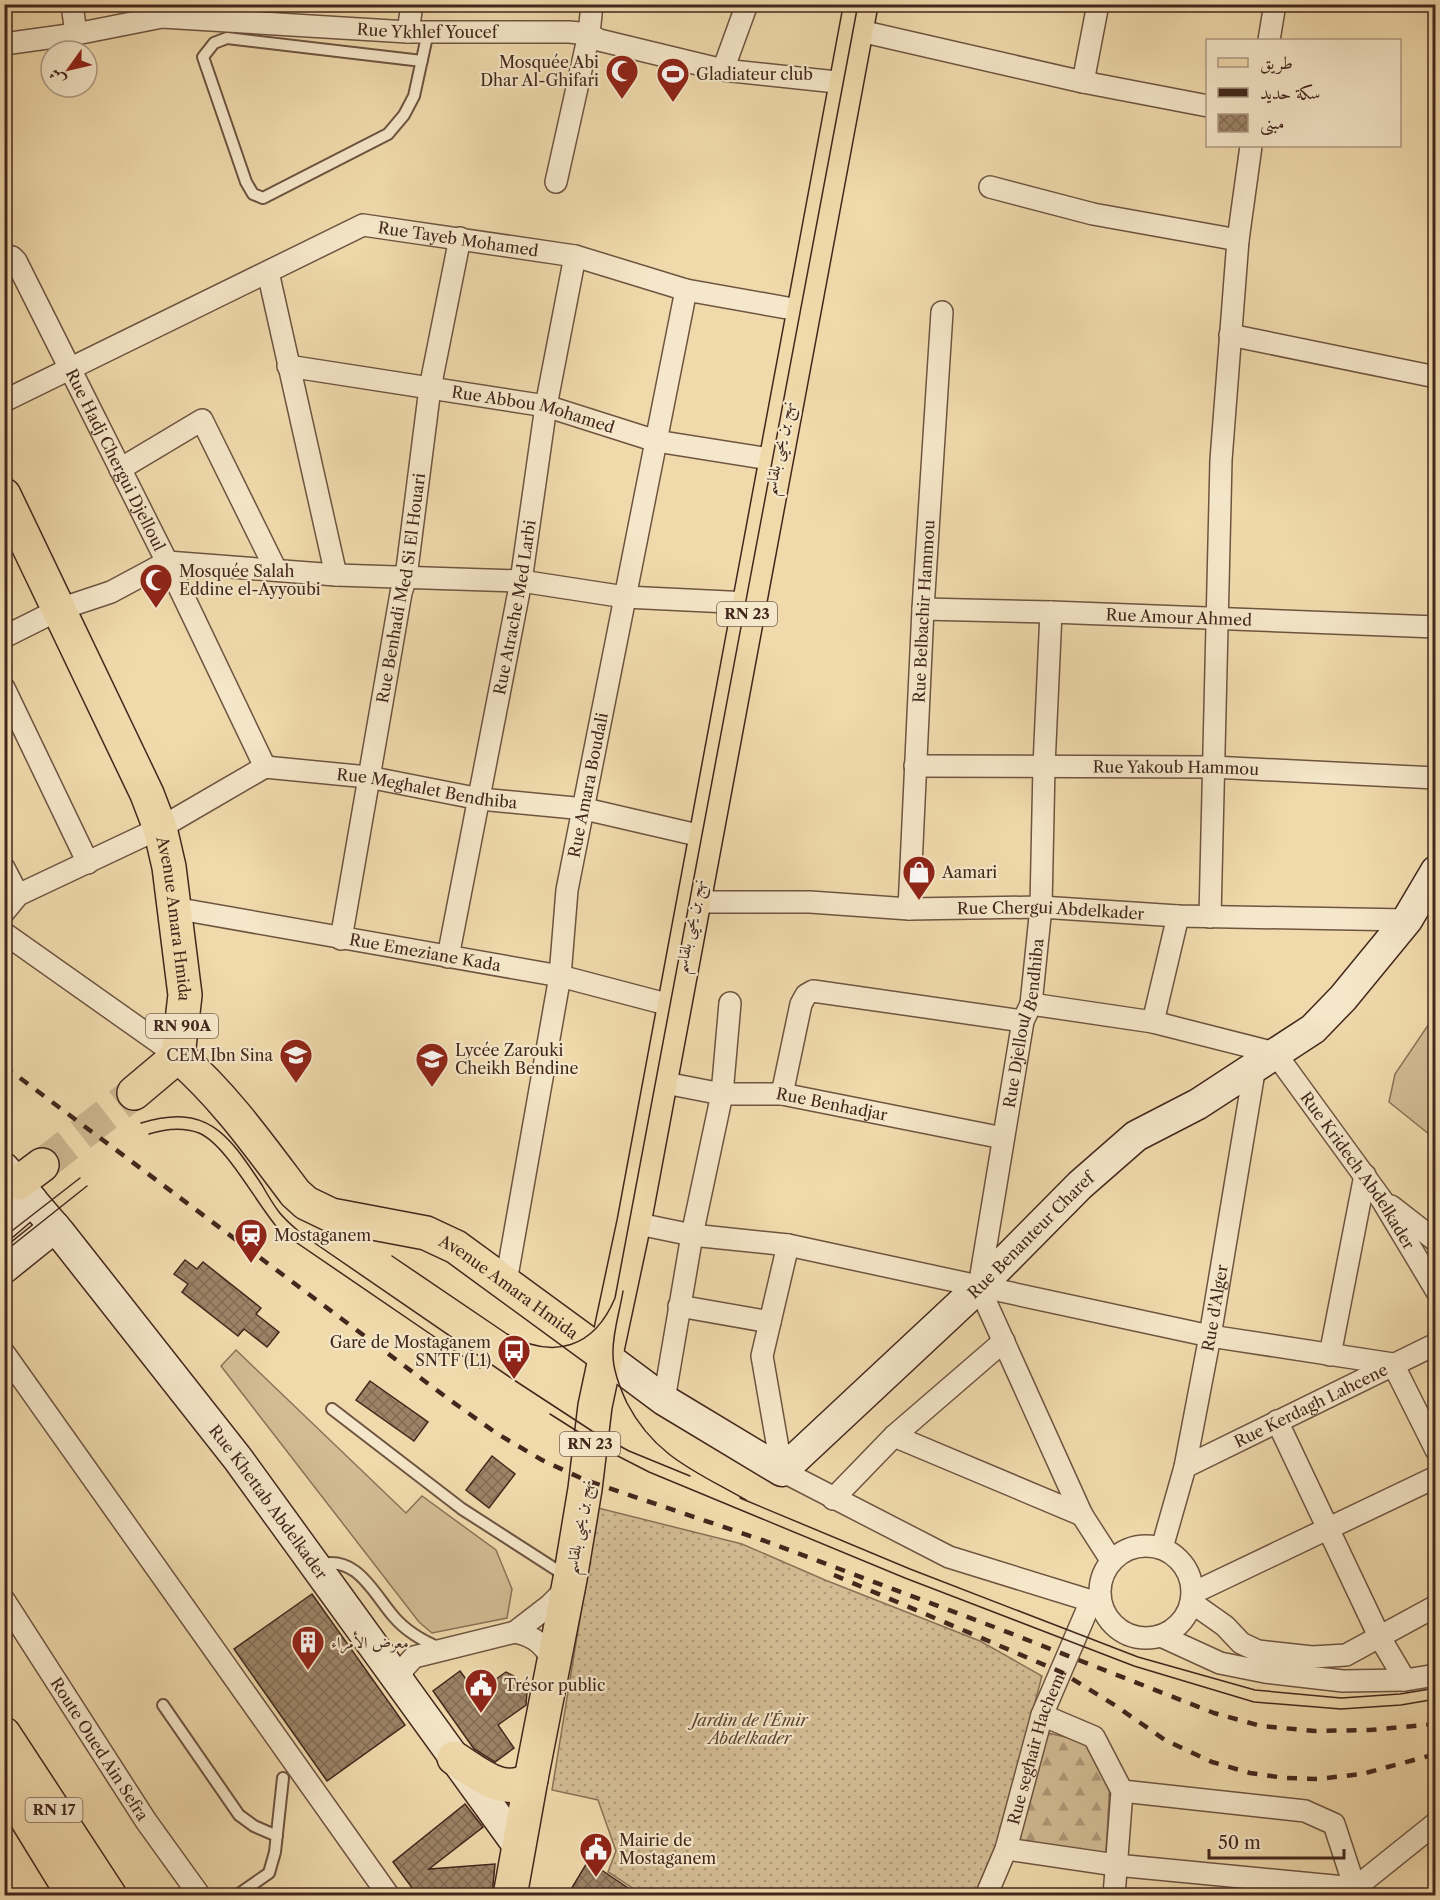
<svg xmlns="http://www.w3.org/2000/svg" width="1440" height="1900" viewBox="0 0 1440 1900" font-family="'Libre Caslon Text',Amiri,serif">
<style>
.grass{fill:#d3bc94;stroke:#8b7258;stroke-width:1.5}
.forest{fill:url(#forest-firs);stroke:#8b7258;stroke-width:1.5}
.garden{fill:url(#garden-dots);stroke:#8b7258;stroke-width:1.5}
.building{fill:url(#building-cross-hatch);stroke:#43271d;stroke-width:1.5}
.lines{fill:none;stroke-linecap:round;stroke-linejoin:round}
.primary-tunnel{stroke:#cdb68f;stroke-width:33;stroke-dasharray:33 16;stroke-linecap:butt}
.service-casing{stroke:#6e5441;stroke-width:14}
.minor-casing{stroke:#6e5441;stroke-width:24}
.secondary-casing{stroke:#43271d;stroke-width:33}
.primary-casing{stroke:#43271d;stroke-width:36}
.service{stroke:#f5e7c9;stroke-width:10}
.minor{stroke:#f5e7c9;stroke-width:21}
.secondary{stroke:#f5e7c9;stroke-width:30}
.primary{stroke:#f0daac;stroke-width:33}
.tram{stroke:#43271d;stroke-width:1.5}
.rail{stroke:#43271d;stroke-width:4.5;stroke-dasharray:10 10;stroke-linecap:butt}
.labels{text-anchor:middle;stroke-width:4.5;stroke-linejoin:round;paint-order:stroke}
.shield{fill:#f5e7c9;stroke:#786151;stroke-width:1.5}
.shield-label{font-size:15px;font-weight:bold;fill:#43271d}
.street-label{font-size:16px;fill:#43271d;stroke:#f5e7c9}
.poi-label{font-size:16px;fill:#43271d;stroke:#f5e7c9;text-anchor:start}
.park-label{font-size:16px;font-style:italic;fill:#604535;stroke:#f5e7c9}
</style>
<defs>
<pattern id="forest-firs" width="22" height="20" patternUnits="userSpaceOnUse" patternTransform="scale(1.5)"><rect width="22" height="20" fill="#d3bc94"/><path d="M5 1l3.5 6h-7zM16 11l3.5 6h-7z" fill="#ad9978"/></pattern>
<pattern id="garden-dots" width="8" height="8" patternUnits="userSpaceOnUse" patternTransform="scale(1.5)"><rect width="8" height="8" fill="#d3bc94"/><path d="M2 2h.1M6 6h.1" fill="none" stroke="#ad9978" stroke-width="1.8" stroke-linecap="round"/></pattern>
<pattern id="building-cross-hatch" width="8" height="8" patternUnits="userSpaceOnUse" patternTransform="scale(1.5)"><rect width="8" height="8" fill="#9d8467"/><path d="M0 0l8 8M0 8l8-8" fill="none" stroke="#826c54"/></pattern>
</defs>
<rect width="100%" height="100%" fill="#f0daac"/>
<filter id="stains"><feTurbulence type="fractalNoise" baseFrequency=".00333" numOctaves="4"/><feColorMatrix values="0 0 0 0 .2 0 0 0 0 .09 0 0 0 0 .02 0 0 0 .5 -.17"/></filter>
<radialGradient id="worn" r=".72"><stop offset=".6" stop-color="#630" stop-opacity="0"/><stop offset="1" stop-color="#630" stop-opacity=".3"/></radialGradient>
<!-- grass -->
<path class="grass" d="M1435 1015V1139L1389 1102 1395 1074Z
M236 1350 406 1513 422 1496 496 1550 512 1589 507 1618 432 1633 419 1622 221 1366Z"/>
<!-- forest -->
<path class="forest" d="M1048 1733 1087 1742 1110 1782 1106 1853 1017 1843Z"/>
<!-- garden -->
<path class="garden" d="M598 1508 742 1544 825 1580 980 1641 1042 1676 994 1854 974 1895H643L608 1872 616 1851 598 1800 552 1790Z"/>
<!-- building -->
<path class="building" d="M185 1260 197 1269 203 1262 261 1308 256 1314 279 1332 267 1347 244 1329 238 1336 182 1292 188 1284 174 1274Z
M370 1381 428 1422 414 1441 356 1400Z
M492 1456 515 1474 489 1508 466 1490Z
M312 1594 405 1725 327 1781 234 1649Z
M460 1671 476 1693 506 1672 514 1676 527 1691 526 1705 498 1725 514 1748 495 1762 474 1749 433 1691Z
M465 1804 483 1827 429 1869 495 1864 492 1896H418L393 1862Z
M588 1861 640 1896H567Z"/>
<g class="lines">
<!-- primary-tunnel -->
<path class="primary-tunnel" d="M42 1165 134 1093"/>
<defs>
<path id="service" d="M422 61 227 38 214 43 203 57 246 182 253 194 263 198 388 134 404 115 414 96 428 32
M332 1409 462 1509 566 1576
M318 1565C357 1554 373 1593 394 1617 406 1631 423 1641 440 1648
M163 1705 239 1815 254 1826 277 1836
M236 1896 269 1873 275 1852 283 1778"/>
<g id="minor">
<path d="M72 4 76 34"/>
<path d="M856 30 1083 82 1208 106"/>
<path d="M408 32 412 4"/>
<path d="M1269 40 1275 4"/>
<path id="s1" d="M4 44 76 34 162 17 408 32H569L589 34 599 40 723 70 846 83"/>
<path d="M723 70 747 4"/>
<path d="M1083 82 1098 4"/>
<path d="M556 182 589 34 592 4"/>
<path d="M990 187 1093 214 1238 240"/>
<path id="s2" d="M4 258 12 257 16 261 167 562 265 767"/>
<path d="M268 272 336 575"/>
<path d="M1230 335 1436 377"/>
<path id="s3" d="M288 366 546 406 656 441 776 460"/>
<path id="s4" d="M4 401 363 225 575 256 686 290 804 311"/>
<path d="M120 469 202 420 276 570"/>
<path id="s5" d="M923 609 1051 612 1436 627"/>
<path d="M4 637 60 609 111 592 167 562 336 575 521 581 625 597 749 603"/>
<path d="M4 688 88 863"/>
<path id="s6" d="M915 766 1212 767 1436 778"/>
<path d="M4 868 18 895"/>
<path id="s7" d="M693 902H810L909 909 1041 907 1178 916 1407 920"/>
<path id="s8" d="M174 908 560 976 674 1006"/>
<path id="s9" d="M909 909 923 609 942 312"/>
<path id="s10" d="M4 912 18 895 160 828 265 767 368 777 480 799 585 809 706 837"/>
<path d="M1210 917 1221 460 1238 240 1251 146"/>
<path d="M4 933 178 1056"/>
<path id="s11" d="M341 939 401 593 406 577 430 388 460 238"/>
<path id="s12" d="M448 957 521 581 546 406 575 256"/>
<path id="s13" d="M1031 1004 1153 1022 1275 1053 1382 1200 1436 1290"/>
<path d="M1153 1022 1178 916"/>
<path id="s14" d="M660 1082 722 1094H782L1003 1138"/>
<path d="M782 1094 801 1004 806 995 813 991 1023 1021"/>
<path d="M1391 1206 1436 1241"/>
<path d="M634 1223 692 1235 788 1245 1210 1336 1393 1364 1436 1450"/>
<path d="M788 1245 762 1356 782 1471 949 1557 1101 1604"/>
<path id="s15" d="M506 1282 560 976 567 890 686 290"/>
<path id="s16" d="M979 1287 1023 1021 1031 1004 1041 907 1044 766 1051 612"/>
<path d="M979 1287 1082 1515 1111 1560"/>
<path d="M679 1306 770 1322"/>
<path d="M4 1353 389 1896"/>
<path d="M1330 1355 1365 1175"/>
<path d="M664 1400 692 1235 722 1094 730 1003"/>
<path d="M1277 1421 1379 1636 1405 1680"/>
<path d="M894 1436 1082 1515"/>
<path id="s17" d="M1185 1467 1436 1344"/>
<path d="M833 1499 894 1436 1004 1341"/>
<circle cx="1146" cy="1592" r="46"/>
<path id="s18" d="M1162 1548 1185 1467 1210 1336 1255 1066"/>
<path d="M1193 1593 1436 1477"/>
<path id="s19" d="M4 1600 146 1821 200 1896"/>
<path d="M1191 1602 1225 1626 1241 1643 1258 1651 1312 1657 1346 1655 1436 1606"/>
<path d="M515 1632C535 1636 547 1646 554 1666"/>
<path d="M1161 1636 1220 1663 1265 1672 1343 1681 1405 1680 1436 1675"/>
<path d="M399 1682 404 1668 414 1657 515 1632 550 1605 568 1587"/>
<path d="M1042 1715 1094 1737 1122 1791 1114 1896"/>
<path d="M1122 1791 1305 1811 1334 1824 1355 1888 1436 1823"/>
<path d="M1006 1849 1116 1865 1355 1888 1362 1896"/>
<path id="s20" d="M986 1896 1006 1849 1042 1715 1091 1601"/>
</g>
<g id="secondary">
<path id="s21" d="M4 1168 60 1233 238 1459 519 1847"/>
<path d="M4 1224 32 1200"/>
<path d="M4 1268 55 1227"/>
<path id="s22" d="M605 1356 664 1400 782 1471 979 1287 1080 1185 1136 1136 1198 1104 1313 1029 1343 998 1407 920 1436 871"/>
</g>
<g id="primary">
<path id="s23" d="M4 495 147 794 160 828 169 867 185 995 178 1056C224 1096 258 1144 295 1193L306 1203 331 1215 426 1233 456 1247 605 1356"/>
<path d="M134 1093 178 1056"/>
<path d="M18 1183 42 1165"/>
<path d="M4 1734 110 1896"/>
<path d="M454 1758C478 1773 503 1797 531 1779"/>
<path d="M4 1782 74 1896"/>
<path d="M510 1896 531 1779 570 1579 585 1489 595 1406 634 1223 861 4"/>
</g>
</defs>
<!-- service casing -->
<use href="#service" class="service-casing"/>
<!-- minor casing -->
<use href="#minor" class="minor-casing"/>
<!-- secondary casing -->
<use href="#secondary" class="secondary-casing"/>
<!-- primary casing -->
<use href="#primary" class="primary-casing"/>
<!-- service -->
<use href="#service" class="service"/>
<!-- minor -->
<use href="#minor" class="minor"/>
<!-- secondary -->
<use href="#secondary" class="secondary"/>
<!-- primary -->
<use href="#primary" class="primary"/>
<!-- tram -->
<path class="tram" d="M141 1123C208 1103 228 1134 262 1185 267 1194 273 1204 279 1212 286 1221 295 1228 303 1235L514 1380 592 1431 629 1451 690 1476
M149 1134C165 1129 183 1127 199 1133 227 1145 258 1207 281 1232L480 1368
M4 1237 80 1178
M4 1252 87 1186
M392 1256 507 1334C554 1360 594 1348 615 1298L858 4
M623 1291C620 1311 612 1334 613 1355 613 1371 620 1388 627 1403 655 1457 697 1472 746 1500
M550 1414 610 1452 649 1472 905 1578 1134 1666 1254 1702 1341 1709 1401 1705 1436 1699
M740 1498 910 1569 1138 1657 1255 1690 1341 1698 1400 1694 1436 1688"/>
<!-- rail -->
<path class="rail" d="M4 1066 450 1400 496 1433 542 1460 585 1480 765 1541 1002 1630 1214 1713 1261 1726 1315 1731 1370 1730 1436 1724
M834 1575 1061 1672 1116 1706 1165 1740 1212 1762 1250 1773 1285 1778 1318 1779 1362 1774 1436 1754"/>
</g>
<!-- icons -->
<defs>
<symbol id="mosque-pin" viewBox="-11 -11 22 30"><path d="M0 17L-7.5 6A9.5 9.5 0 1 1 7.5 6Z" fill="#8f2418" stroke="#f5e7c9"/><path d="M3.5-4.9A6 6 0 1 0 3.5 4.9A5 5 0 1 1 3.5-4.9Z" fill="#fff"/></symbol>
<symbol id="stadium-pin" viewBox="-11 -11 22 30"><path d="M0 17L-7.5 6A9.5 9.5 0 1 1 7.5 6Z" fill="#8f2418" stroke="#f5e7c9"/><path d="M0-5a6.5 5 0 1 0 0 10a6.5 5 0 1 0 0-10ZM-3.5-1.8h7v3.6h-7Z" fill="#fff"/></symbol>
<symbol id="shop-pin" viewBox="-11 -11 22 30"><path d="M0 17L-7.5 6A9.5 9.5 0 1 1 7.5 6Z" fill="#8f2418" stroke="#f5e7c9"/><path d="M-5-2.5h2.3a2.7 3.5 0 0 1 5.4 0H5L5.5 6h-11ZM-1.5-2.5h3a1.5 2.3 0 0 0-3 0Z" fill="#fff"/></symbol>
<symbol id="school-pin" viewBox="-11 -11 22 30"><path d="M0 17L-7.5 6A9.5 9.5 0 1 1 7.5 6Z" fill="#8f2418" stroke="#f5e7c9"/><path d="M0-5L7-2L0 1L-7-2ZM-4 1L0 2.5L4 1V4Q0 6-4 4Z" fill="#fff"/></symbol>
<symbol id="station-pin" viewBox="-11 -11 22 30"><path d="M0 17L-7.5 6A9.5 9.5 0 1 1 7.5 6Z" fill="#8f2418" stroke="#f5e7c9"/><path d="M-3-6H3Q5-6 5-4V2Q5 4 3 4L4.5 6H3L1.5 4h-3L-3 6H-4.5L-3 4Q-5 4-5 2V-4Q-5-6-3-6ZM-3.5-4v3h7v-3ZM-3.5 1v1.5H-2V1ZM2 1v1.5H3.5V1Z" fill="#fff"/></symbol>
<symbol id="bus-pin" viewBox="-11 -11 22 30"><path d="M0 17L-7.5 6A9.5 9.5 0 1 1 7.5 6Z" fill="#8f2418" stroke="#f5e7c9"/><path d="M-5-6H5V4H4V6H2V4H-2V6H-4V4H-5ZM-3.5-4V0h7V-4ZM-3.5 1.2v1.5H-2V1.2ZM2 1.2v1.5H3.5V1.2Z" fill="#fff"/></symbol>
<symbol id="building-pin" viewBox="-11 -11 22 30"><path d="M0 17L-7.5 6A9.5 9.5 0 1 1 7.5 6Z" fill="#8f2418" stroke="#f5e7c9"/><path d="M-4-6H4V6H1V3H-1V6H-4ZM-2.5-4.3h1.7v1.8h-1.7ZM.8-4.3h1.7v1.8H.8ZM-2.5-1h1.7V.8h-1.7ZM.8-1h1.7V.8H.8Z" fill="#fff"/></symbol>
<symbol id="civic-pin" viewBox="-11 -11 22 30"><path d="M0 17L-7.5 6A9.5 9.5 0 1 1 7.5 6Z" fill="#8f2418" stroke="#f5e7c9"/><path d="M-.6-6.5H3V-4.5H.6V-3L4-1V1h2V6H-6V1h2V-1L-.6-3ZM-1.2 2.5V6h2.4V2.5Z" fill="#fff"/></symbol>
</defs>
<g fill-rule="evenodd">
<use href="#mosque-pin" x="603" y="52" width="38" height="52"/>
<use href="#stadium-pin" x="654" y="55" width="38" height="52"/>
<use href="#mosque-pin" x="137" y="561" width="38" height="52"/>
<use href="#shop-pin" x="900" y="853" width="38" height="52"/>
<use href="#school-pin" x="277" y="1036" width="38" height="52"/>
<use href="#school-pin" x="413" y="1040" width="38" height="52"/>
<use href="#station-pin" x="232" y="1216" width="38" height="52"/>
<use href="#bus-pin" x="495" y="1332" width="38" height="52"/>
<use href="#building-pin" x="289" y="1623" width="38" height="52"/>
<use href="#civic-pin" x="462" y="1666" width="38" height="52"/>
<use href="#civic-pin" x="577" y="1830" width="38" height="52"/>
</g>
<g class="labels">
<!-- shield labels -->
<g class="shield">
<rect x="717" y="602" width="60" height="24" rx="4.5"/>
<rect x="146" y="1014" width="72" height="24" rx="4.5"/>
<rect x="560" y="1432" width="60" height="24" rx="4.5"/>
<rect x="25.5" y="1798" width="57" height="24" rx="4.5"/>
</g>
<g class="shield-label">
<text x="747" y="619">RN 23</text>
<text x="182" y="1031">RN 90A</text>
<text x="590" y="1449">RN 23</text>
<text x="54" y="1815">RN 17</text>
</g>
<!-- street labels -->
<g class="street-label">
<text dy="6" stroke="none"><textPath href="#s1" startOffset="426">Rue Ykhlef Youcef</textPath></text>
<text dy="6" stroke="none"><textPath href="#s4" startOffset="496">Rue Tayeb Mohamed</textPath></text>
<text dy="6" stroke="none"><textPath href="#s3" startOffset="249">Rue Abbou Mohamed</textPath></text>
<text transform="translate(778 448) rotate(-79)" y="6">نهج بن يحيى بلقاسم</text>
<text dy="6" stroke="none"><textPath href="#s2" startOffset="236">Rue Hadj Chergui Djelloul</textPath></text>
<text dy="6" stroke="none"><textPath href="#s11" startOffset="356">Rue Benhadi Med Si El Houari</textPath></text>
<text dy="6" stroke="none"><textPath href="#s12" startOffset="356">Rue Atrache Med Larbi</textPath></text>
<text dy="6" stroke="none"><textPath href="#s9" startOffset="298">Rue Belbachir Hammou</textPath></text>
<text dy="6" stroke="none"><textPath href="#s5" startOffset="256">Rue Amour Ahmed</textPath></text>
<text dy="6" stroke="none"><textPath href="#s6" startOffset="261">Rue Yakoub Hammou</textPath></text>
<text dy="6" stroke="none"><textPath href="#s15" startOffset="504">Rue Amara Boudali</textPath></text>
<text dy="6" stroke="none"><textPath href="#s10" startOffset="464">Rue Meghalet Bendhiba</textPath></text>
<text dy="6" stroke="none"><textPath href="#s7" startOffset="358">Rue Chergui Abdelkader</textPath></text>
<text dy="6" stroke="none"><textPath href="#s23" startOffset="460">Avenue Amara Hmida</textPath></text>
<text transform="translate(689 926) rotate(-79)" y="6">نهج بن يحيى بلقاسم</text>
<text dy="6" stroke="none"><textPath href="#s8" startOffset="255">Rue Emeziane Kada</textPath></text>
<text dy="6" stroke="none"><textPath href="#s16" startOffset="268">Rue Djelloul Bendhiba</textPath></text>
<text dy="6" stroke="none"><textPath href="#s14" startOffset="174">Rue Benhadjar</textPath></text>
<text dy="6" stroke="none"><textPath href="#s13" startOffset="393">Rue Kridech Abdelkader</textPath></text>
<text dy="6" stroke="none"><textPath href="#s22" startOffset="554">Rue Benanteur Charef</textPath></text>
<text dy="6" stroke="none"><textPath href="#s23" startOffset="1017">Avenue Amara Hmida</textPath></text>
<text dy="6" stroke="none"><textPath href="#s18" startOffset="246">Rue d'Alger</textPath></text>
<text dy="6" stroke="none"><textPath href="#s17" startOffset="140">Rue Kerdagh Lahcene</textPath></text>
<text dy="6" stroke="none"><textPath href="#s21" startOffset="426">Rue Khettab Abdelkader</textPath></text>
<text transform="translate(578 1527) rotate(-81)" y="6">نهج بن يحيى بلقاسم</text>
<text dy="6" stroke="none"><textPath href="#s20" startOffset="158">Rue seghair Hachemi</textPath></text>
<text dy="6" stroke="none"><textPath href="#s19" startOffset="177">Route Oued Ain Sefra</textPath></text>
</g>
<!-- poi labels -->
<g class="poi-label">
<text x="599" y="68" text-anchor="end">Mosquée Abi<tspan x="599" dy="18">Dhar Al-Ghifari</tspan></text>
<text x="696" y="80">Gladiateur club</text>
<text x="179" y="577">Mosquée Salah<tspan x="179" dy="18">Eddine el-Ayyoubi</tspan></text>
<text x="942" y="878">Aamari</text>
<text x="455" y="1056">Lycée Zarouki<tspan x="455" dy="18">Cheikh Bendine</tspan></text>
<text x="273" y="1061" text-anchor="end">CEM Ibn Sina</text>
<text x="274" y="1241">Mostaganem</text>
<text x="491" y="1348" text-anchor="end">Gare de Mostaganem<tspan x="491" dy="18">SNTF (L1)</tspan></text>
<text x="331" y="1648">معرض الأمراء</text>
<text x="504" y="1691">Trésor public</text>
<text x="619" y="1846">Mairie de<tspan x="619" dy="18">Mostaganem</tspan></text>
</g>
<!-- park labels -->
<g class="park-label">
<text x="750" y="1726">Jardin de l'Émir<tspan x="750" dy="18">Abdelkader</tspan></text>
</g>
</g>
<!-- margin -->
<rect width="1440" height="1900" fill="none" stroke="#f0daac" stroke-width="24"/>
<rect x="6" y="6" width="1428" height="1888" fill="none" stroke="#43271d" stroke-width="3"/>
<rect x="12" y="12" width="1416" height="1876" fill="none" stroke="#43271d" stroke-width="1.5"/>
<!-- legend -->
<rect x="1206" y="39" width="195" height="108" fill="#f5e7c9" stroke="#ae9a84" stroke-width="1.5"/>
<rect x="1218" y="58" width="30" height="9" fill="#f0daac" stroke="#ae9a84" stroke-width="1.5"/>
<text x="1260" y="69" font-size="18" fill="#43271d">طريق</text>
<rect x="1218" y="88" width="30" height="9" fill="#43271d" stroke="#ae9a84" stroke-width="1.5"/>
<text x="1260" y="99" font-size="18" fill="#43271d">سكة حديد</text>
<rect x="1218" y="114" width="30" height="18" fill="url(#building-cross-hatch)" stroke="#ae9a84" stroke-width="1.5"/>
<text x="1260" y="129" font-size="18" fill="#43271d">مبنى</text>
<!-- north arrow -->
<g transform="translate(69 69) rotate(236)"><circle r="28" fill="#f5e7c9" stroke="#ae9a84" stroke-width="1.5"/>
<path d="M0-4.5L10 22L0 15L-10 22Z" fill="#8f2418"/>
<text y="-9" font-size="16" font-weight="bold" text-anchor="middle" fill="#43271d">ش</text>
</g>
<!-- scale -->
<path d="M1209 1849v9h135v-9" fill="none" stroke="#43271d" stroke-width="3"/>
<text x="1218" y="1849" font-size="18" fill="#43271d" stroke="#f5e7c9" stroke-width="4.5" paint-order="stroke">50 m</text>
<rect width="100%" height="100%" filter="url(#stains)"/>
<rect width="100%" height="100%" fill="url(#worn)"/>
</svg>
